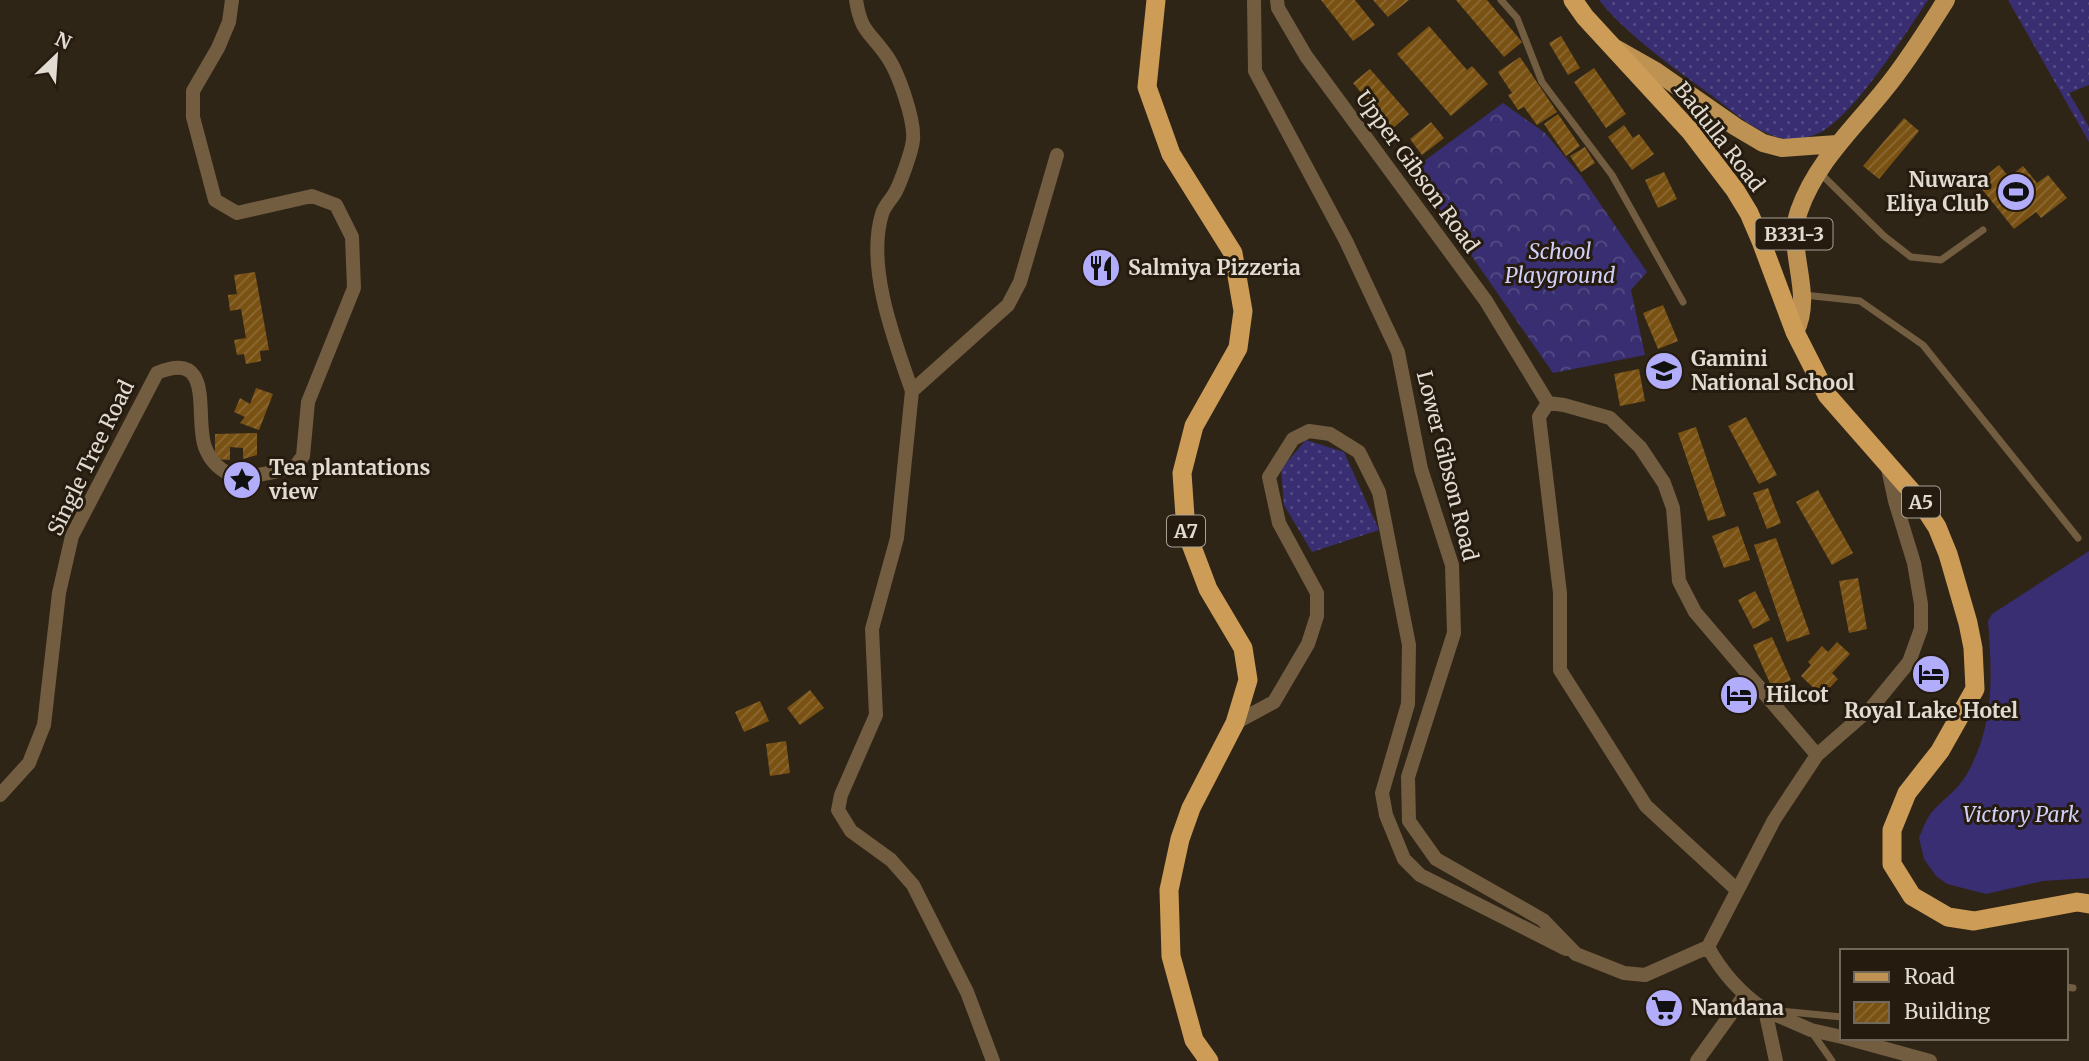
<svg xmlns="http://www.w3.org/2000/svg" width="2089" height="1061" viewBox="0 0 2089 1061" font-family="Merriweather,serif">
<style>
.grass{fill:url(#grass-dots)}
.forest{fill:url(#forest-crowns)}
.garden{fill:#382e71}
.building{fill:url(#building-hatch)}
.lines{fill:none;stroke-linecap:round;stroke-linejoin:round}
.service{stroke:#725d40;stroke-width:7}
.minor{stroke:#725d40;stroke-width:14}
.primary{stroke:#be9253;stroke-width:18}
.trunk{stroke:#cd9c56;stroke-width:19}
.labels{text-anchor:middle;stroke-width:6;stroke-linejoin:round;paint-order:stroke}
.shield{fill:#251b0e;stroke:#a9a197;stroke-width:2}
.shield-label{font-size:19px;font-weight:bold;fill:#e2dbd2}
.street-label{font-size:21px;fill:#e2dbd2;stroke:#251b0e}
.poi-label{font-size:21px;font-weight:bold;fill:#e2dbd2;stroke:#251b0e;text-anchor:start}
.park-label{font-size:21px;font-style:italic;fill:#d1d0f9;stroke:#251b0e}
</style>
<defs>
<pattern id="grass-dots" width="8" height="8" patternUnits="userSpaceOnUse" patternTransform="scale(1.75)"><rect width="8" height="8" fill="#382e71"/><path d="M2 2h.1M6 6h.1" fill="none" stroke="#544c84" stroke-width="1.8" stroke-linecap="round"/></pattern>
<pattern id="forest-crowns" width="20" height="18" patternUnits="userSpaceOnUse" patternTransform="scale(1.75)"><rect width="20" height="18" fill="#382e71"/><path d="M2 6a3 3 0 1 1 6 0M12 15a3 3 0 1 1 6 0" fill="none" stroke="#544c84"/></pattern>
<pattern id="building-hatch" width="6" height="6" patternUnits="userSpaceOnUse" patternTransform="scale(1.75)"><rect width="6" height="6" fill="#795213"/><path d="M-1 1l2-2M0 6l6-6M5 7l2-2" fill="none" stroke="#8c6a34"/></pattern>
</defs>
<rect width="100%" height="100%" fill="#2f2517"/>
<!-- grass -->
<path class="grass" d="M1599 0H1928C1906 33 1854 115 1821 132 1809 138 1793 141 1780 138 1751 130 1728 107 1704 90 1671 66 1623 31 1599 0Z
M2008 0H2089V85L2069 93 2089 127V142Z
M1306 440 1344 452 1379 530 1312 552 1284 505 1281 469Z"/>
<!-- forest -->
<path class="forest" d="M1503 103 1545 133 1581 176 1647 272 1631 290 1645 355 1553 373 1412 170Z"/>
<!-- garden -->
<path class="garden" d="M2089 551V878L2043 881 1986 894 1947 884 1936 876 1924 859 1919 838C1922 830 1926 820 1931 813 1942 800 1957 791 1967 774 1995 724 1992 676 1988 621L1992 614Z"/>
<!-- building -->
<path class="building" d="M1321 0H1355L1375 25 1353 41Z
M1373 0H1409L1388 17Z
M1456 0H1487L1522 42 1504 57Z
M1429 26 1467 70 1472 66 1488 84 1451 116 1397 54Z
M1561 36 1580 68 1568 75 1549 43Z
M1520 57 1557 112 1537 125 1524 107 1518 110 1508 95 1512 93 1498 72Z
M1594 68 1626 114 1606 128 1574 82Z
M1370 69 1409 114 1392 129 1353 83Z
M1558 114 1580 146 1566 156 1544 124Z
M1904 118 1919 131 1879 179 1863 166Z
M1431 122 1444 138 1422 155 1410 139Z
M1624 125 1633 138 1639 134 1654 154 1632 170 1608 137Z
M1585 147 1595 163 1581 172 1570 156Z
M1999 165 2009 177 2023 166 2037 183 2048 175 2067 198 2041 218 2036 212 2014 229 1977 183Z
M1664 172 1677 199 1658 208 1645 180Z
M255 272 269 350 260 351 261 361 246 364 244 354 237 355 234 340 246 338 241 309 230 311 228 295 237 294 234 275Z
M1663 305 1678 341 1658 349 1643 313Z
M1639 369 1645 401 1620 406 1614 374Z
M256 388 273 394 259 430 240 423 245 417 234 412 240 398 250 404Z
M1746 417 1777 475 1759 484 1728 426Z
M1696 427 1726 516 1708 521 1678 433Z
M257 433V455L243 459V448L230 447V460L215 459V434Z
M1768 488 1781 523 1767 529 1753 493Z
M1818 490 1853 553 1832 565 1796 502Z
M1738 526 1750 560 1724 568 1712 536Z
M1776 538 1810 634 1787 642 1754 545Z
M1858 578 1867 629 1849 633 1839 581Z
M1755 591 1770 620 1753 629 1738 600Z
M1772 637 1791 680 1772 688 1753 645Z
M1837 642 1850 654 1832 673 1838 679 1822 696 1801 676 1811 665 1808 662 1822 646 1828 652Z
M810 690 824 708 800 725 787 708Z
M760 701 769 721 744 732 735 712Z
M786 741 790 773 770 776 766 744Z"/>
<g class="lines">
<!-- service -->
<path class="service" d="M1501 0 1517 18 1542 82 1612 175 1683 302
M1819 172 1884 236 1911 257 1941 260 1983 230
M1804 295 1860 301 1923 345 2078 538
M2066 987 2073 988
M1780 1011 1842 1017
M1811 1031 1832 1061"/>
<!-- minor -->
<path class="minor" d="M856 0C861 32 869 31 886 55 898 71 915 120 913 140 912 151 901 181 896 191 892 199 884 206 882 214 866 266 894 340 912 391
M1254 0 1255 71 1346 241 1398 352 1421 469 1452 565 1454 633 1408 777 1409 821 1436 859 1543 920 1576 954 1624 973 1645 975 1708 947
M1277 0 1278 8 1306 56 1486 301 1548 403
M1548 403 1539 417 1560 593V670L1646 806 1736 889
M1548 403 1564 405 1610 418 1640 447 1664 483 1673 508 1679 581 1695 612 1817 755
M1235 723 1274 702 1308 644 1317 616V593L1279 523 1269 477 1293 439 1309 431 1330 434 1359 452 1379 492 1409 645 1408 704 1382 793 1386 815 1404 859 1420 875 1566 949
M0 795 29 763 44 725 59 593 72 536 157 373C216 348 194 418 205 447 210 461 221 472 235 476 248 479 279 470 294 468L303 456 308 402 354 288 352 237 336 205 312 196 237 213 215 200 193 117V91L218 48 229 22 232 0
M1765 1010 1811 1030 1842 1037
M1846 1038 1930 1061
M993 1061 967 992 913 885 891 860 851 831 838 810 841 795 876 715 872 629 897 538 912 391 1008 305 1020 282 1057 155
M1697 1061 1744 996
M1776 1061 1765 1010C1740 993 1722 973 1708 947L1774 820 1817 755 1872 707 1909 662 1921 629V604L1914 563 1895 501 1887 464"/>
<!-- primary -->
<path class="primary" d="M1617 49 1654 70 1736 127 1763 143 1782 148 1837 144
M1795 332C1815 293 1785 251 1799 211 1816 162 1854 128 1885 89 1908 61 1927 30 1946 0"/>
<!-- trunk -->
<path class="trunk" d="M1156 0 1147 87 1171 154 1233 253 1243 311 1238 348 1194 426 1182 473 1186 531 1208 589 1243 648 1248 680 1235 723 1191 808 1180 839 1169 890 1171 956 1194 1040 1209 1061
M1573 0 1585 17 1690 131 1735 190 1749 213 1761 241 1795 332 1827 395 1920 501 1937 527 1948 554 1968 623 1973 648 1975 689 1940 751 1907 793 1892 830V864L1912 896 1948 917 1974 921 2077 902 2089 904"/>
</g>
<!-- icons -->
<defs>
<symbol id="stadium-disc" viewBox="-11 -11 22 22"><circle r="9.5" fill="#b2adfa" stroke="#251b0e"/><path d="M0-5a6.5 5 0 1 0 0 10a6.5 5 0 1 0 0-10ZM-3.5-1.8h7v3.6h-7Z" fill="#111"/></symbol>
<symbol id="restaurant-disc" viewBox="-11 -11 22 22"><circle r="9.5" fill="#b2adfa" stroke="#251b0e"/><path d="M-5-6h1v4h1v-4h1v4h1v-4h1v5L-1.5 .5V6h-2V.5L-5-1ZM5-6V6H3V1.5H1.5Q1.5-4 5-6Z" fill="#111"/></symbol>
<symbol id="school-disc" viewBox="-11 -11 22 22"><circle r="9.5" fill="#b2adfa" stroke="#251b0e"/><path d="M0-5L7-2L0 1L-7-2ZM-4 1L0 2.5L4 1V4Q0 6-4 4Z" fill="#111"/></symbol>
<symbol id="sight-disc" viewBox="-11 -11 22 22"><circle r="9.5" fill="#b2adfa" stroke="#251b0e"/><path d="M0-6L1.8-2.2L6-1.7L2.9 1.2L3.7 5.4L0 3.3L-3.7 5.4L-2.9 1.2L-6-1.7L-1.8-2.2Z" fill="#111"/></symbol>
<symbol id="hotel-disc" viewBox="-11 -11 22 22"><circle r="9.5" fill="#b2adfa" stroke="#251b0e"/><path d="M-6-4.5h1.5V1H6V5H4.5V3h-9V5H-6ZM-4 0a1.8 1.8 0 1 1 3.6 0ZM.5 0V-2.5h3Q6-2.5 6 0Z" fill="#111"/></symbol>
<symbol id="supermarket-disc" viewBox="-11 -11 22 22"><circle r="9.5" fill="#b2adfa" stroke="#251b0e"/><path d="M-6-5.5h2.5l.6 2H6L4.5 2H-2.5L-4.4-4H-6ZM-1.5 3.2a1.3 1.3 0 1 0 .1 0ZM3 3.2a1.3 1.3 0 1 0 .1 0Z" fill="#111"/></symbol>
</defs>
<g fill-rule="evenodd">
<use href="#stadium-disc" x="1994" y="170" width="44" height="44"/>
<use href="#restaurant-disc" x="1079" y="246" width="44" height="44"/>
<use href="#school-disc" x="1642" y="349" width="44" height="44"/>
<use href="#sight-disc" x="220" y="458" width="44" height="44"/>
<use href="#hotel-disc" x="1909" y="652" width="44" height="44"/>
<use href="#hotel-disc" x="1717" y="673" width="44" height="44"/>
<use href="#supermarket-disc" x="1642" y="986" width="44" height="44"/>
</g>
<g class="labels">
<!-- shield labels -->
<g class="shield">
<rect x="1755.5" y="218.5" width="77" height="31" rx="5"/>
<rect x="1902" y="486.5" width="38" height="31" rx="5"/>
<rect x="1167" y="515.5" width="38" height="31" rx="5"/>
</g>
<g class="shield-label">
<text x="1794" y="241">B331-3</text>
<text x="1921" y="509">A5</text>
<text x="1186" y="538">A7</text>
</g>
<!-- street labels -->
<g class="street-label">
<text transform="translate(1719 137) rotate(52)" y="7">Badulla Road</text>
<text transform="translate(1417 172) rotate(54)" y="7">Upper Gibson Road</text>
<text transform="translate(91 458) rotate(-64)" y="7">Single Tree Road</text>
<text transform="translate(1447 466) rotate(76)" y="7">Lower Gibson Road</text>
</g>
<!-- poi labels -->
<g class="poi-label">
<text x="1989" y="187" text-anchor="end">Nuwara<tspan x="1989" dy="24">Eliya Club</tspan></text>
<text x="1128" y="275">Salmiya Pizzeria</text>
<text x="1691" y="366">Gamini<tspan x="1691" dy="24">National School</tspan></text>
<text x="269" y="475">Tea plantations<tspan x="269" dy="24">view</tspan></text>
<text x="1766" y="702">Hilcot</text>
<text x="1931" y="718" text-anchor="middle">Royal Lake Hotel</text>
<text x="1691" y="1015">Nandana</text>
</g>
<!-- park labels -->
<g class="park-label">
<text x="1560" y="259">School<tspan x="1560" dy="24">Playground</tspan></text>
<text x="2021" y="822">Victory Park</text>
</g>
</g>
<!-- legend -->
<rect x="1840" y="949" width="228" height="91" fill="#251b0e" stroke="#71685c" stroke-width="2"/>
<rect x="1854" y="972" width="35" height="10" fill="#be9253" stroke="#71685c" stroke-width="2"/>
<text x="1904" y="984" font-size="21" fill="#e2dbd2">Road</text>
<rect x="1854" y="1002" width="35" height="21" fill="url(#building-hatch)" stroke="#71685c" stroke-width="2"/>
<text x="1904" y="1019" font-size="21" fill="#e2dbd2">Building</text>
<!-- north arrow -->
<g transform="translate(56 56) rotate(25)" stroke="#251b0e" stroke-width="5" paint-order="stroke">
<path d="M0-5L12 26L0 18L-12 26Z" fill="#e2dbd2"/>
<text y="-10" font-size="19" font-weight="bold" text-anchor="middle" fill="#e2dbd2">N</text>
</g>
</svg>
